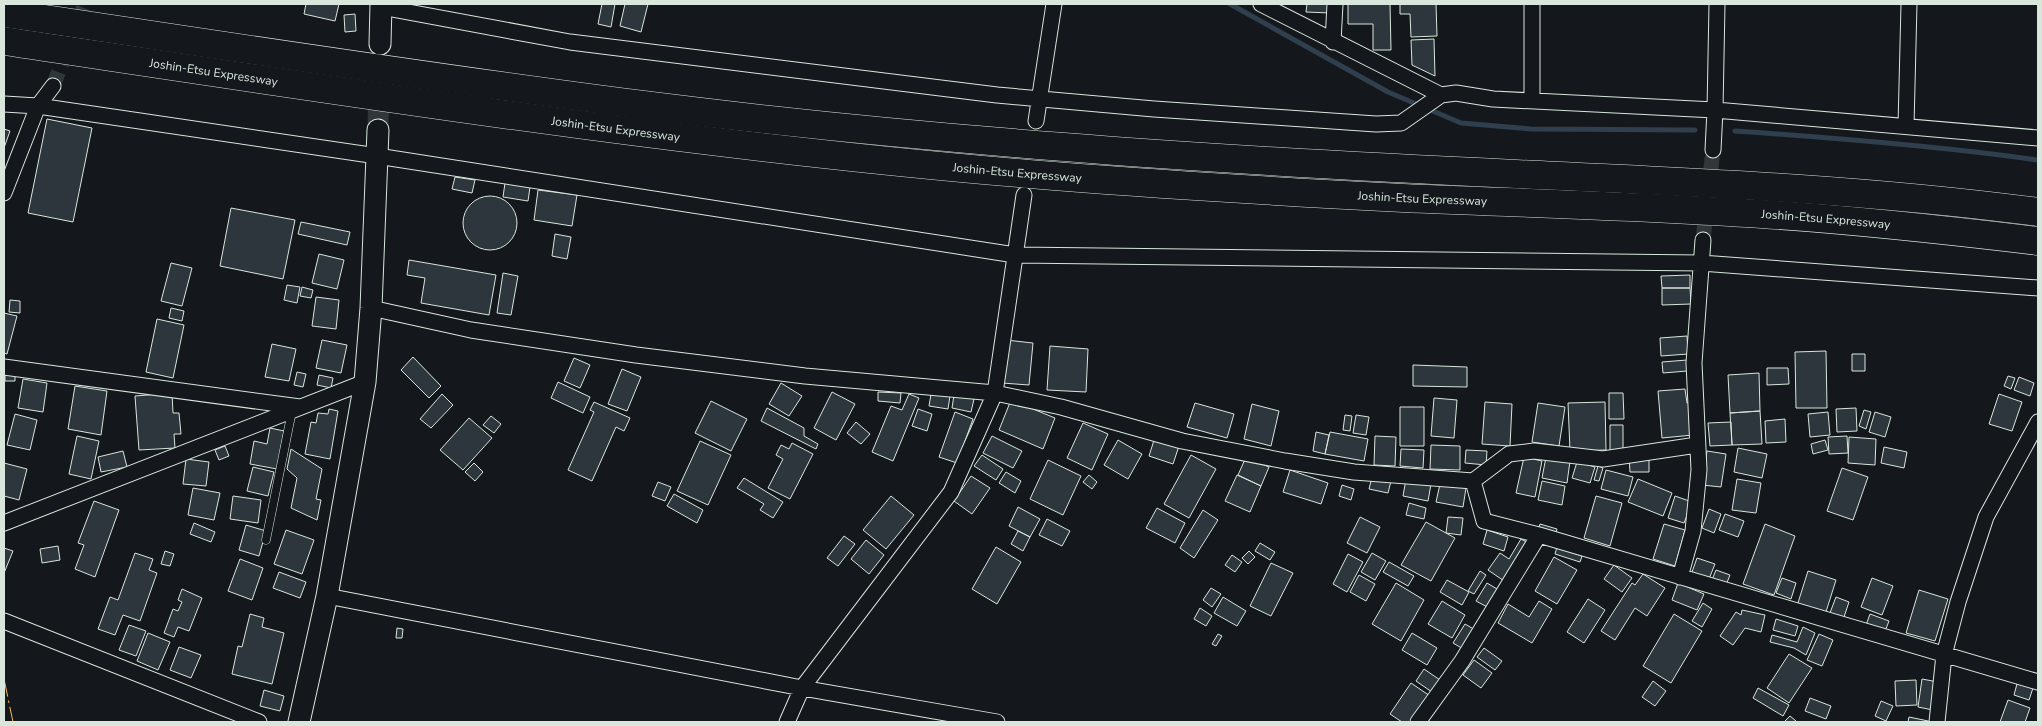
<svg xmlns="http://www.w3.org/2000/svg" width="2042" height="726" viewBox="0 0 2042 726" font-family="'Nunito Sans',sans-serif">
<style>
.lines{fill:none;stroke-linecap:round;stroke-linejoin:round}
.stream{stroke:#2f3f4d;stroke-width:5}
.building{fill:#2c363c;stroke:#d8e6dc}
.street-tunnel{stroke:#313739;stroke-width:15;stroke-dasharray:15 8;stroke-linecap:butt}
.secondary-tunnel{stroke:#313739;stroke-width:21;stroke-dasharray:21 11;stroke-linecap:butt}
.lane-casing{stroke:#d8e6dc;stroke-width:9}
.street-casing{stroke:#d8e6dc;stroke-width:17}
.secondary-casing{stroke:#d8e6dc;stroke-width:23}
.highway-casing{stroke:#d8e6dc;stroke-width:29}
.lane{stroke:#14181c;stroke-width:8}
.street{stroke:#14181c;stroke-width:15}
.secondary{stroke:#14181c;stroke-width:21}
.highway{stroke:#14181c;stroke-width:28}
.power{stroke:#ffb74d;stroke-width:1;stroke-dasharray:18 4 2.5 4;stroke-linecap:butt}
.labels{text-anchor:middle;stroke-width:4;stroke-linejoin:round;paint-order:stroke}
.street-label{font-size:12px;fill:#d8e6dc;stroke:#14181c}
</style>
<rect width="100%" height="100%" fill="#14181c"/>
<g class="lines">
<!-- stream -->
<path class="stream" d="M1230 4 1388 92 1461 123 1531 129 1695 130
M1735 131C1837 138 1938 146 2038 160"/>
</g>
<!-- building -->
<path class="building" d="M306 4H339L335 21 304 14Z
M602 4H615L611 27 598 24Z
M625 4H648L641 32 620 26Z
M1307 4H1332L1331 13 1306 12Z
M1348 4H1390L1391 50H1373V24H1348Z
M1400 4H1436L1437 36 1411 37 1410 14H1400Z
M355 14 356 31 345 32 344 15Z
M1434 39 1435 76 1412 65 1411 40Z
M47 119 92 128 73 222 28 213Z
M4 129 10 131 4 148Z
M455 177 475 180 472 193 452 189Z
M505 183 530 187 528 201 503 197Z
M538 190 577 195 572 226 534 220Z
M463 223a27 27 0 1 1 54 0a27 27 0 1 1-54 0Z
M231 208 295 220 283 279 220 266Z
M301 222 350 232 347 245 298 234Z
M555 234 571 237 567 259 552 256Z
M319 254 344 260 337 289 312 283Z
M409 260 496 275 489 315 421 303 425 278 407 275Z
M171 263 192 268 182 306 161 301Z
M503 273 518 276 511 315 497 313Z
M1690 275V288H1662L1661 276Z
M287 285 300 287 297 303 284 300Z
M302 287 313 290 311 298 300 296Z
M1662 288H1690L1691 304 1662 305Z
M316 297 339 300 336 329 312 326Z
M10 300 20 301V313L9 312Z
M171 308 184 311 182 321 169 318Z
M4 313 17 316 7 354 4 353Z
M157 319 184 325 173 378 146 372Z
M1687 336 1688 354 1661 356 1660 338Z
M322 340 347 345 341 373 316 368Z
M1006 340 1033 343 1029 385 1002 383Z
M272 344 296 349 289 381 265 377Z
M1050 346 1088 349 1086 392 1047 390Z
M1826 351 1827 408H1796L1795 352Z
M1852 354H1865V371H1852Z
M413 357 441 386 429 398 401 370Z
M574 358 590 365 580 388 564 381Z
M1687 360V371L1663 373 1662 362Z
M1413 365 1467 367V387L1413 386Z
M1767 368H1788L1789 384 1767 385Z
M622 369 641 377 627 411 608 404Z
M297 372 306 374 303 387 294 385Z
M1759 373 1760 411 1730 413 1728 375Z
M5 374 15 375V381H5Z
M319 375 333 378 331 388 317 385Z
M2008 376 2015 378 2011 389 2004 386Z
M2019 377 2034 383 2030 396 2014 390Z
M23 379 47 383 43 412 18 408Z
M558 382 590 397 583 413 551 398Z
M781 383 802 396 789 416 769 404Z
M75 386 107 391 101 435 68 429Z
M1685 389 1687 403 1690 402 1693 435 1662 438 1658 391Z
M832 392 855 404 836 440 814 428Z
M878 392 901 393 900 403 878 401Z
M172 393 173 413H179L181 434H174L175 448 139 450 135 396Z
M1609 393H1623L1624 419H1609Z
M442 394 453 405 431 428 420 419Z
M909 394 919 398 893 461 872 452 891 406 902 410Z
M931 394 950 396 948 409 929 406Z
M1999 394 2022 402 2012 431 1989 424Z
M954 395 974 399 971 412 952 408Z
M1434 398 1457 400 1454 438 1431 436Z
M1011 400 1055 418 1043 449 999 430Z
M711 401 747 419 731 451 695 433Z
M594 402 630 418 624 431 616 427 592 481 568 470 594 412 590 410Z
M1485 402 1512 404 1510 446 1482 444Z
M1605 402 1606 450 1570 451 1568 403Z
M1195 403 1234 414 1227 438 1187 427Z
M1538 403 1565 407 1559 446 1532 442Z
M1252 404 1279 411 1271 446 1244 439Z
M1400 407H1424V446H1400Z
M767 408 804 428V436L818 444 816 449 761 421Z
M1856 408 1857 431 1837 432 1836 409Z
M329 409 338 411 330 459 305 454 311 422 316 423 318 413 328 414Z
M918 409 932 414 927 431 912 426Z
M1864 410 1871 412 1866 429 1859 426Z
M1760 411 1762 444 1732 445 1730 413Z
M955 412 973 419 957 463 939 457Z
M1828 412 1830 435 1810 437 1808 414Z
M1875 412 1891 417 1885 437 1869 432Z
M15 414 37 420 30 450 7 445Z
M1345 415 1352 416 1350 431 1343 430Z
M1356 415 1369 417 1366 435 1353 433Z
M491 416 501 424 494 433 483 425Z
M469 418 492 438 463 470 440 450Z
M1785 419 1786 442 1766 443 1765 421Z
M856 422 870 434 861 444 847 433Z
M1731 422 1732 445 1710 446 1708 423Z
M1083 423 1108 434 1092 470 1067 458Z
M1610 425H1623V452L1610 453Z
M270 428 284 431 277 469 250 464 254 441 267 444Z
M1316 432 1329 435 1325 454 1313 451Z
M1330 432 1368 439 1364 461 1325 454Z
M77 436 99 441 91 479 69 474Z
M992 436 1022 451 1013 468 983 453Z
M1375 436 1396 437 1395 466 1374 465Z
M1847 436 1848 453 1829 454 1828 437Z
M1155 437 1179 446 1173 464 1149 456Z
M1849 437 1876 439 1875 465 1848 463Z
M1118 440 1142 454 1128 479 1104 465Z
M1825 440 1828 450 1813 454 1811 444Z
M700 441 731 455 708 505 677 491Z
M792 443 813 454 790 499 768 488 783 459 776 455 781 445 789 449Z
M1431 445 1460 446V470L1430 469Z
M225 446 229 456 219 460 215 450Z
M1884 447 1907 452 1904 468 1881 463Z
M1738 448 1767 454 1762 478 1734 472Z
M291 449 322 469 316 499 321 500 317 520 291 508 297 478 287 469Z
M1401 449 1424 450 1423 468 1400 466Z
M1466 450 1487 451 1486 465 1465 463Z
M123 451 127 467 101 472 98 457Z
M1707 451 1726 454 1721 487 1702 485Z
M982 455 1003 469 996 480 974 466Z
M1191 455 1216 469 1189 518 1164 504Z
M1629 456H1649V472H1630Z
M1246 457 1269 467 1261 486 1238 475Z
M1524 457 1542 461 1535 497 1516 493Z
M1546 457 1570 461 1567 483 1542 478Z
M186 459 209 462 206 486 183 484Z
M1048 460 1081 476 1063 515 1030 499Z
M1577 462 1595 467 1590 483 1572 478Z
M4 463 27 469 19 500 4 496Z
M474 463 483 472 475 481 465 472Z
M1598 466 1603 468 1599 481 1594 480Z
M253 467 274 472 268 496 247 491Z
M1842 468 1868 477 1853 520 1827 511Z
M1290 470 1328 483 1321 504 1283 492Z
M1606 470 1633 477 1628 496 1601 489Z
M1006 472 1021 481 1015 493 999 483Z
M1089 475 1097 482 1092 489 1083 482Z
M1237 475 1261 486 1250 512 1225 501Z
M971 476 990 488 972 514 954 501Z
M1372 477 1391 481 1388 493 1369 489Z
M744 478 783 502 773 518 760 510 764 504 737 488Z
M1406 479 1431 484 1428 501 1403 496Z
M1638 479 1672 493 1663 516 1628 502Z
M1737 479 1761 483 1756 513 1732 510Z
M1542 481 1565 486 1562 505 1538 500Z
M658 482 671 487 665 501 652 496Z
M1440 484 1466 488 1463 507 1436 502Z
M1342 485 1354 489 1351 500 1339 496Z
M193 488 220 493 214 520 188 515Z
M674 494 703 510 697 523 667 506Z
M233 496 261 500 258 523 230 519Z
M891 496 914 515 886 549 863 530Z
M1596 496 1622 503 1610 546 1584 538Z
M1675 496 1692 502 1684 523 1668 518Z
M94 501 119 510 95 577 75 569 84 545 78 543Z
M1409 503 1426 508 1424 519 1406 515Z
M1018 507 1040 519 1030 537 1009 526Z
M1157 508 1185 523 1175 543 1146 528Z
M1709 509 1721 514 1714 533 1702 528Z
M1203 510 1218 520 1194 558 1180 548Z
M1725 514 1744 521 1738 537 1719 530Z
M1360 517 1380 527 1367 553 1347 543Z
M1448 517 1463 518 1461 535 1446 533Z
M1047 519 1070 531 1062 546 1039 535Z
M1426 522 1455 538 1431 581 1401 565Z
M194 523 215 532 211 542 190 534Z
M1540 524 1557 529 1555 536 1538 531Z
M1664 524 1685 530 1675 566 1653 559Z
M1765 524 1795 536 1774 595 1743 584Z
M246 525 266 531 259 556 239 550Z
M286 530 314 540 302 574 274 564Z
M1487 530 1508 537 1504 551 1483 544Z
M1018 531 1030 537 1023 551 1011 544Z
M844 536 855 544 838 566 827 558Z
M1521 539 1532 545 1507 583 1488 570 1500 553 1509 559Z
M866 540 884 555 869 574 851 559Z
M1260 543 1275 552 1270 560 1255 551Z
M58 546 60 560 42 563 40 549Z
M996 547 1021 562 997 604 972 589Z
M1557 547 1582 556 1580 562 1555 554Z
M4 548 13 551 4 573Z
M165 551 174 554 170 566 161 564Z
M1249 551 1255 557 1248 564 1242 558Z
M135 553 153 559 149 570 157 573 140 621 123 615 115 635 98 629 110 597 118 600Z
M1372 553 1386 561 1375 580 1361 572Z
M1348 554 1363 562 1347 592 1333 584Z
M1232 555 1242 562 1235 572 1225 565Z
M1554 557 1577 570 1557 604 1535 591Z
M1697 558 1715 564 1709 579 1692 572Z
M240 559 263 568 252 600 228 591Z
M1389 562 1414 576 1408 586 1383 572Z
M1271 563 1293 573 1271 616 1250 606Z
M1614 565 1632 578 1622 592 1604 579Z
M1716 570 1730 575 1726 585 1712 580Z
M1480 571 1486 575 1474 594 1468 591Z
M1808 571 1836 580 1825 615 1797 606Z
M279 572 306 582 300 598 273 588Z
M1643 574 1665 588 1647 616 1635 608 1615 640 1601 631 1632 583 1635 585Z
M1359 575 1375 584 1366 601 1350 592Z
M1782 578 1796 583 1791 599 1776 593Z
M1872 578 1893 586 1882 615 1861 607Z
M1447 580 1469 592 1462 605 1440 592Z
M1396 583 1424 600 1401 641 1372 624Z
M1487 583 1502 592 1491 609 1476 601Z
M1678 583 1704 594 1697 610 1672 600Z
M1211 588 1221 594 1212 607 1203 600Z
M182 589 202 598 189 631 178 627 174 637 164 633 173 609 178 611 182 602 178 600Z
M1919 590 1948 599 1935 641 1906 633Z
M1223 597 1246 611 1237 626 1214 613Z
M1836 597 1849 602 1842 623 1828 618Z
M1588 599 1605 610 1584 643 1567 632Z
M1442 601 1465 615 1452 638 1428 624Z
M1539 601 1552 609 1532 643 1498 623 1508 604 1529 617Z
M1703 603 1712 609 1702 627 1692 621Z
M1200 608 1212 616 1206 626 1194 619Z
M1742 610 1765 615 1761 632 1745 628 1733 645 1720 636 1736 612 1741 615Z
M250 614 264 618 262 627 284 633 272 684 232 674 238 646 242 647Z
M1674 614 1702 631 1671 683 1643 666Z
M1870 614 1889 621 1884 634 1865 628Z
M1776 619 1798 626 1795 636 1773 630Z
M1465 624 1477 631 1465 650 1453 643Z
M129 625 146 631 136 656 119 650Z
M1803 627 1815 633 1806 655 1794 648 1770 642 1772 635 1797 642Z
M397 628 403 629 402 638H396Z
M148 633 170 642 158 670 137 661Z
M1412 633 1437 648 1427 665 1402 650Z
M1218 634 1222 636 1216 646 1212 644Z
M1819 634 1833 640 1822 666 1807 660Z
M179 647 201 655 191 678 170 670Z
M1484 648 1502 661 1495 670 1477 657Z
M1789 654 1812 668 1789 703 1767 688Z
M1474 660 1492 673 1481 688 1463 675Z
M1424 669 1440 680 1432 692 1416 681Z
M1922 679 1938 682 1933 710 1918 707Z
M1916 680 1917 705 1896 706 1895 681Z
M2018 680 2034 685 2029 700 2014 695Z
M1653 681 1666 691 1655 706 1642 697Z
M1411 683 1430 696 1412 722H1402L1390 714Z
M1758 688 1789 705 1783 716 1753 698Z
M264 690 284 696 280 711 260 706Z
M1810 698 1831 706 1826 719 1805 711Z
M2008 700 2030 708 2025 722H2000Z
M1881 701 1893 706 1886 721 1875 716Z
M1790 716 1796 721 1795 722H1784Z
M1909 717 1933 722H1908Z"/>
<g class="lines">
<!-- street-tunnel -->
<path class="street-tunnel" d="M53 86 85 4
M1703 240 1713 150"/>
<!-- secondary-tunnel -->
<path class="secondary-tunnel" d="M378 130 379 81"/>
<defs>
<path id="lane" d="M266 540 292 411"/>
<path id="street" d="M1261 4 1441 95
M1532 4V101
M381 7 570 42 997 95 1154 109 1376 124 1401 123 1441 95 1456 93 1493 99 1715 110 2038 138
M1333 42 1335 4
M4 104 38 106 377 156 1015 255 1701 263 2038 288
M1036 121 1054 4
M1906 126 1909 4
M1713 150 1715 110 1717 4
M4 193 38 106 53 86
M371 308 471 330 636 355 805 376 995 393 1061 407 1182 441 1285 461 1354 472 1473 481 1484 521 1539 535 2038 682
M4 367 300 407
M1473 481 1509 454 1534 451 1603 459 1697 445
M4 523 365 382
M1680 577 1693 531 1699 470 1694 363 1703 240
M327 596 802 688 997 722
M4 621 259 722
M787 722 802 688 951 492 995 393 1024 195
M1418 722 1462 661 1539 535
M1937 722 1944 655 1958 602 1986 517 2038 422"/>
<path id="secondary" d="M380 44 381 4
M299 722 327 596 365 382 371 308 378 130"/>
<g id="highway">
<path d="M4 13C214 44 424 77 635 104 777 122 921 136 1064 147 1214 159 1365 167 1516 174 1690 182 1865 189 2038 212"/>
<path id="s1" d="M4 41C353 93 702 148 1054 176 1170 185 1286 192 1403 198 1522 203 1642 206 1762 214 1854 220 1946 230 2038 241"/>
</g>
</defs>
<!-- lane casing -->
<use href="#lane" class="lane-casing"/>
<!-- street casing -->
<use href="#street" class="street-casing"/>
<!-- secondary casing -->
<use href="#secondary" class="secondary-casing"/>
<!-- highway casing -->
<use href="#highway" class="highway-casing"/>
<!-- lane -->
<use href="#lane" class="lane"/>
<!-- street -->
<use href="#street" class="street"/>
<!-- secondary -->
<use href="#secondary" class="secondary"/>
<!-- highway -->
<use href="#highway" class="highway"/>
<!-- power -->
<path class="power" d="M4 679 13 722"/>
</g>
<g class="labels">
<!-- street labels -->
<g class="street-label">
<text dy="4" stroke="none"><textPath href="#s1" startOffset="212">Joshin-Etsu Expressway</textPath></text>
<text dy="4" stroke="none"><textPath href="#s1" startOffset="618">Joshin-Etsu Expressway</textPath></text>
<text dy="4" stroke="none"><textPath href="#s1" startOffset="1022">Joshin-Etsu Expressway</textPath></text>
<text dy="4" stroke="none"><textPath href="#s1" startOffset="1428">Joshin-Etsu Expressway</textPath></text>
<text dy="4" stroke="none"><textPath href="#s1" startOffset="1832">Joshin-Etsu Expressway</textPath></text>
</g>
</g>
<!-- border -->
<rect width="2042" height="726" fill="none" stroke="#d8e6dc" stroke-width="10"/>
</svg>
